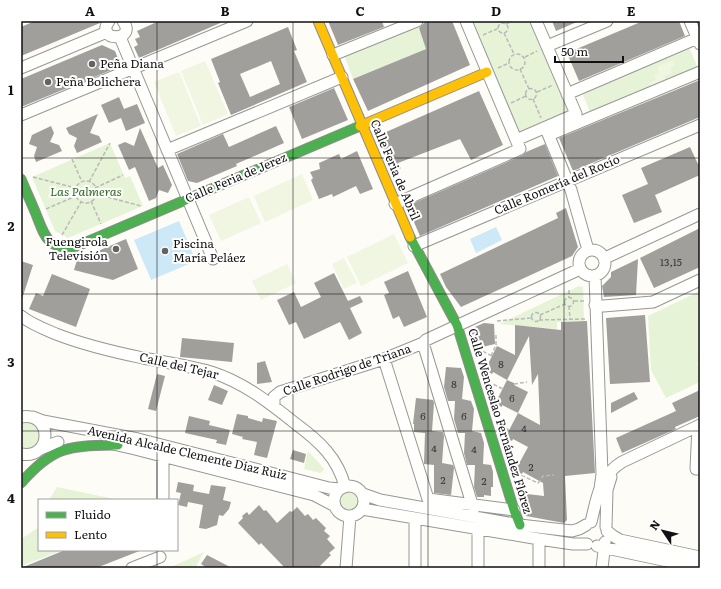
<svg xmlns="http://www.w3.org/2000/svg" width="721" height="589" viewBox="0 0 721 589" font-family="Literata,serif">
<style>
.green{fill:#e7f3d7}
.pitch{fill:#f0f6e1}
.water{fill:#cde8f7}
.building{fill:#a19f9c;fill-rule:evenodd}
.lines{fill:none;stroke-linecap:round;stroke-linejoin:round}
.street-casing{stroke:#979795;stroke-width:13}
.fast-casing{stroke:#8e8d8b;stroke-width:11}
.slow-casing{stroke:#8e8d8b;stroke-width:11}
.path{stroke:#b9b9b8;stroke-width:1.5;stroke-dasharray:4 2;stroke-linecap:butt}
.street{stroke:#fffffe;stroke-width:11}
.fast{stroke:#4caf50;stroke-width:9}
.slow{stroke:#ffc107;stroke-width:9}
.grid{fill:none;stroke:#111;stroke-width:1;stroke-opacity:0.55}
.poi-dot{fill:#646362;stroke:#fff;stroke-width:1.5}
.labels{text-anchor:middle;stroke-width:4;stroke-linejoin:round;paint-order:stroke}
.number-label{font-size:10px;fill:#353434}
.poi-label{font-size:12px;fill:#111;stroke:#fff;text-anchor:start}
.street-label{font-size:12px;fill:#111;stroke:#fff}
.park-label{font-size:12px;font-style:italic;fill:#2f6b1f;stroke:#fff}
.neatline{fill:none;stroke:#111;stroke-width:1.5}
.grid-label{font-size:13px;text-anchor:middle;font-weight:bold;fill:#111}
</style>
<rect width="100%" height="100%" fill="#fdfcf7"/>
<!-- green -->
<path class="green" d="M472 21H533L570 110 518 132Z
M418 25 426 49 353 79 341 47Z
M688 45 699 70 591 115 582 92Z
M110 143 125 178 130 176 143 206 68 238 55 231 32 177Z
M579 286 583 287 584 321 557 322V329L499 324Z
M700 291V362L697 363 700 368V382L666 398 651 370 648 316Z
M26 423C48 425 41 455 21 447V425Z
M308 451 320 464 324 469 322 472 320 473 304 469Z
M57 487 119 500H49Z
M339 501a10 10 0 1 1 20 0a10 10 0 1 1-20 0Z
M39 527V550H63L21 566V539Z
M204 552 195 568H172L171 567Z"/>
<!-- pitch -->
<path class="pitch" d="M673 60 675 65 670 68 672 73 664 76 666 81 651 88 649 83 656 80 654 75 659 72 657 67Z
M205 61 228 114 203 125 181 71Z
M179 72 201 126 176 136 154 82Z
M302 174 313 200 265 222 254 196Z
M249 197 261 223 221 241 209 215Z
M394 234 408 263 361 286 347 257Z
M344 258 357 283 344 289 332 264Z
M287 264 296 283 261 300 252 281Z"/>
<!-- water -->
<path class="water" d="M179 221 196 261 151 280 134 240Z
M496 227 502 240 476 253 470 239Z"/>
<!-- building -->
<path class="building" d="M35 21H101L100 23 21 56V27Z
M159 21H225L139 58 134 47 138 45 135 39 140 37 137 31Z
M328 21H382L384 27 338 45Z
M426 21H452L470 65 368 111 353 79 426 49 419 28Z
M552 21H579L556 31Z
M643 21H679L685 36 579 81 567 53Z
M288 27 297 50 294 51 307 82 231 115 218 83 220 82 211 59ZM271 61 280 84 250 97 240 74Z
M102 45 115 51 121 66 21 107V79Z
M700 80V117L573 171 559 138Z
M334 88 348 120 302 139 289 107Z
M479 91 503 145 471 160 460 139 398 163 401 168 393 173 377 136Z
M119 97 124 109 137 104 145 123 126 131 121 118 109 123 101 105Z
M98 114 90 133 99 136 102 142 77 153 74 146 77 138 69 134 66 128Z
M51 126 54 133 50 142 59 145 62 151 36 162 34 156 37 147 29 144 32 135Z
M276 126 284 143 236 164 237 166 197 183 188 181 177 154 223 134 229 147Z
M140 128 158 168 163 165 172 185 168 193 159 190 156 198 149 201 135 167 129 170 118 145 125 142 134 146Z
M545 144 558 176 420 236 407 206 523 155 526 152Z
M690 147 698 164 700 163V175L655 195 662 212 634 223 622 195 648 184 641 168Z
M357 151 373 189 360 194 356 186 333 197 332 194 319 199 311 180 313 178 310 172 320 169 319 163 339 154 341 159Z
M566 208 578 247 572 256 461 307 446 287 440 274 558 218 556 213Z
M700 228V267L654 288 640 258Z
M126 239 138 269 113 280 74 270 77 260Z
M638 259 636 295 604 297 602 286 611 277V272Z
M21 261 33 265 22 299H21Z
M408 271 427 317 404 327 399 316 393 319 384 295 389 293 384 282Z
M334 273 348 301 360 296 363 302 350 308 362 333 349 340 340 322 304 339 296 322 289 325 277 300 294 292 301 307 321 297 314 283Z
M52 274 90 289 76 327 29 309 36 293 43 296Z
M645 315 650 382 610 384 606 318Z
M587 321 595 473 565 476 567 520 564 523 526 516 524 512 526 501 520 500 519 493 544 496 543 483 523 472 522 474 515 471 528 447 513 439 512 441 505 438 518 413 540 425 538 374 532 385 529 336 507 380 493 372 492 374 485 370 497 346 515 355V325L561 330V322Z
M484 323 494 324 495 344 474 349 468 330Z
M182 338 234 343 232 362 180 357Z
M265 361 272 382 257 384V363Z
M446 367 461 368 464 377 462 399 471 401 474 409 472 431 481 433 484 443 483 464 491 465 493 472V487H491V496L484 495V497H477L474 487 475 465H467L464 453 465 433H458L454 419 455 401H448L444 387Z
M157 374 165 376 156 411 148 409Z
M507 380 514 383V385L528 392 518 413 502 405V407L495 404Z
M214 385 228 391 222 405 208 400Z
M700 390V416L675 427 676 429 622 453 616 438 676 411 672 403Z
M634 392 638 399 611 413V403Z
M416 398 433 400 434 403 432 431 443 432 444 436 442 463 453 465 454 468 451 495 434 493V465L424 464V463L425 433 414 432V424H413Z
M237 414 248 416V418L262 422 263 418 277 421 267 458 254 455 257 442 242 439 243 437 232 434Z
M189 416 210 421 209 425 230 430 226 445 216 443 217 440 185 433Z
M293 450 306 454 304 463 290 459Z
M178 482 194 485 193 491 209 494 211 485 226 487 223 500 231 502 229 509 223 516 219 515 217 525 206 529 199 528 203 505 188 502 187 507 178 505 181 493 176 492Z
M259 505 264 511 266 510 277 523 290 511 292 512 297 507 305 516 308 514 313 520 316 518 326 528 324 531 330 536 327 539 335 548 329 553 331 555 318 568H285L261 543 259 545 238 523 243 518 242 516 247 512 249 515Z
M65 550H142L96 568H21Z
M207 555 232 568H207L201 564Z"/>
<g class="lines">
<defs>
<path id="street" d="M109 21C94 42 138 42 123 21
M690 21 700 44
M120 37 213 259
M547 46 607 21
M333 55 417 21
M21 68 107 32
M567 94 700 37
M21 115 247 21
M546 129 571 190 588 250
M549 135 700 72
M516 140 576 114 536 21
M167 150 342 77
M395 204 520 149 466 21
M414 246 700 125
M579 263a13 13 0 1 1 26 0a13 13 0 1 1-26 0Z
M605 258 700 214
M595 276 602 474 600 489
M595 305 603 306 653 302 700 280
M21 316C31 324 44 329 56 334 84 345 114 352 143 358 166 362 189 366 211 372 243 382 270 403 296 424 319 441 338 458 345 487
M423 343 472 504 473 511
M384 359 428 499 514 510
M274 406V397L280 392 384 359 423 343 426 340 580 269
M21 417C53 411 53 460 21 454
M33 417 43 421 138 439 329 488 340 489
M698 426 696 469H700
M113 444 135 449 314 495 335 506
M40 449 58 442
M163 457V500
M334 501a15 15 0 1 1 30 0a15 15 0 1 1-30 0Z
M363 494 380 500 520 525 572 531 579 529 586 525
M362 509 539 539 573 544H587
M415 518V568
M591 522C597 498 599 476 622 462L700 425
M606 527 607 490 611 477
M478 529V568
M607 531 613 536 620 540 700 557
M539 539V568
M597 546 700 568
M132 568 160 557
M346 568 350 516
M602 568 605 542"/>
<path id="fast" d="M21 179C26 191 31 202 36 214 45 237 48 251 77 246L360 126
M410 237 457 325 514 510 520 525
M21 483C54 445 70 446 118 445"/>
<path id="slow" d="M318 21 410 237
M360 126 487 72"/>
</defs>
<!-- street casing -->
<use href="#street" class="street-casing"/>
<!-- fast casing -->
<use href="#fast" class="fast-casing"/>
<!-- slow casing -->
<use href="#slow" class="slow-casing"/>
<!-- path -->
<path class="path" d="M498 28a5 5 0 1 1 10 0a5 5 0 1 1-10 0Z
M506 24 513 21
M504 33 514 54
M483 35 497 29
M509 62a8 8 0 1 1 16 0a8 8 0 1 1-16 0Z
M525 57 537 51
M498 68 509 63
M520 69 529 89
M525.5 94a5.5 5.5 0 1 1 11 0a5.5 5.5 0 1 1-11 0Z
M537 92 553 85
M533 99 541 118
M511 103 526 96
M72 159 82 182
M33 177 76 188
M75 192a11 11 0 1 1 22 0a11 11 0 1 1-22 0Z
M89 182 110 143
M95 188 123 175
M96 194 141 206
M91 201 101 224
M46 209 76 196
M62 235 81 202
M569 290V297
M564.5 302a4.5 4.5 0 1 1 9 0a4.5 4.5 0 1 1-9 0Z
M574 301H585
M569 306 570 319
M531.5 317a4.5 4.5 0 1 1 9 0a4.5 4.5 0 1 1-9 0Z
M540 315 565 304
M539 320 585 319
M497 321 531 318
M477 352 482 351 492 356
M491 356 496 345V335
M514 384 527 382
M488 386 493 384 503 389
M500 425 509 430
M510 459 519 463
M518 463 514 472 538 483 543 476 554 475"/>
<!-- street -->
<use href="#street" class="street"/>
<!-- fast -->
<use href="#fast" class="fast"/>
<!-- slow -->
<use href="#slow" class="slow"/>
</g>
<!-- grid -->
<path class="grid" d="M157 21V500M293 21V568M428 21V568M564 21V568M21 158H700M21 294H700M21 431H700M157 550V568"/>
<!-- markers -->
<g class="poi-dot">
<circle cx="92" cy="64" r="4"/>
<circle cx="48" cy="82" r="4"/>
<circle cx="116" cy="249" r="4"/>
<circle cx="165" cy="251" r="4"/>
</g>
<g class="labels">
<!-- number labels -->
<g class="number-label">
<text x="671" y="266">13,15</text>
<text x="501" y="368">8</text>
<text x="454" y="388">8</text>
<text x="512" y="402">6</text>
<text x="423" y="420">6</text>
<text x="464" y="420">6</text>
<text x="524" y="432">4</text>
<text x="434" y="452">4</text>
<text x="474" y="453">4</text>
<text x="531" y="471">2</text>
<text x="443" y="484">2</text>
<text x="484" y="485">2</text>
</g>
<!-- poi labels -->
<g class="poi-label">
<text x="100" y="68">Peña Diana</text>
<text x="56" y="86">Peña Bolichera</text>
<text x="108" y="246" text-anchor="end">Fuengirola<tspan x="108" dy="14">Televisión</tspan></text>
<text x="173" y="248">Piscina<tspan x="173" dy="14">María Peláez</tspan></text>
</g>
<!-- street labels -->
<g class="street-label">
<text transform="translate(395 170) rotate(67)" y="4">Calle Feria de Abril</text>
<text transform="translate(236 178) rotate(-23)" y="4">Calle Feria de Jerez</text>
<text transform="translate(557 185) rotate(-23)" y="4">Calle Romería del Rocío</text>
<text transform="translate(179 366) rotate(13)" y="4">Calle del Tejar</text>
<text transform="translate(347 370) rotate(-19)" y="4">Calle Rodrigo de Triana</text>
<text transform="translate(500 421) rotate(73)" y="4">Calle Wenceslao Fernández Flórez</text>
<text transform="translate(187 453) rotate(13)" y="4">Avenida Alcalde Clemente Díaz Ruiz</text>
</g>
<!-- park labels -->
<g class="park-label">
<text x="86" y="196">Las Palmeras</text>
</g>
</g>
<!-- border -->
<rect width="721" height="589" fill="none" stroke="#ffffff" stroke-width="44"/>
<!-- legend -->
<rect x="38" y="499" width="140" height="52" fill="#ffffff" stroke="#a0a0a0"/>
<rect x="46" y="512" width="20" height="6" fill="#4caf50" stroke="#a0a0a0"/>
<text x="74" y="519" font-size="12" fill="#111111">Fluido</text>
<rect x="46" y="532" width="20" height="6" fill="#ffc107" stroke="#a0a0a0"/>
<text x="74" y="539" font-size="12" fill="#111111">Lento</text>
<!-- north arrow -->
<g transform="translate(663 531) rotate(305)" stroke="#ffffff" stroke-width="3" paint-order="stroke">
<path d="M0-3L7 15L0 10L-7 15Z" fill="#111111"/>
<text y="-6" font-size="11" font-weight="bold" text-anchor="middle" fill="#111111">N</text>
</g>
<!-- scale -->
<path d="M555 56v6h68v-6" fill="none" stroke="#111111" stroke-width="2"/>
<text x="561" y="56" font-size="12" fill="#111111" stroke="#ffffff" stroke-width="3" paint-order="stroke">50 m</text>
<rect x="22" y="22" width="677" height="545" class="neatline"/>
<g class="grid-label">
<text x="90" y="16">A</text>
<text x="225" y="16">B</text>
<text x="360" y="16">C</text>
<text x="496" y="16">D</text>
<text x="631" y="16">E</text>
<text x="11" y="95">1</text>
<text x="11" y="231">2</text>
<text x="11" y="367">3</text>
<text x="11" y="503">4</text>
</g>
</svg>
